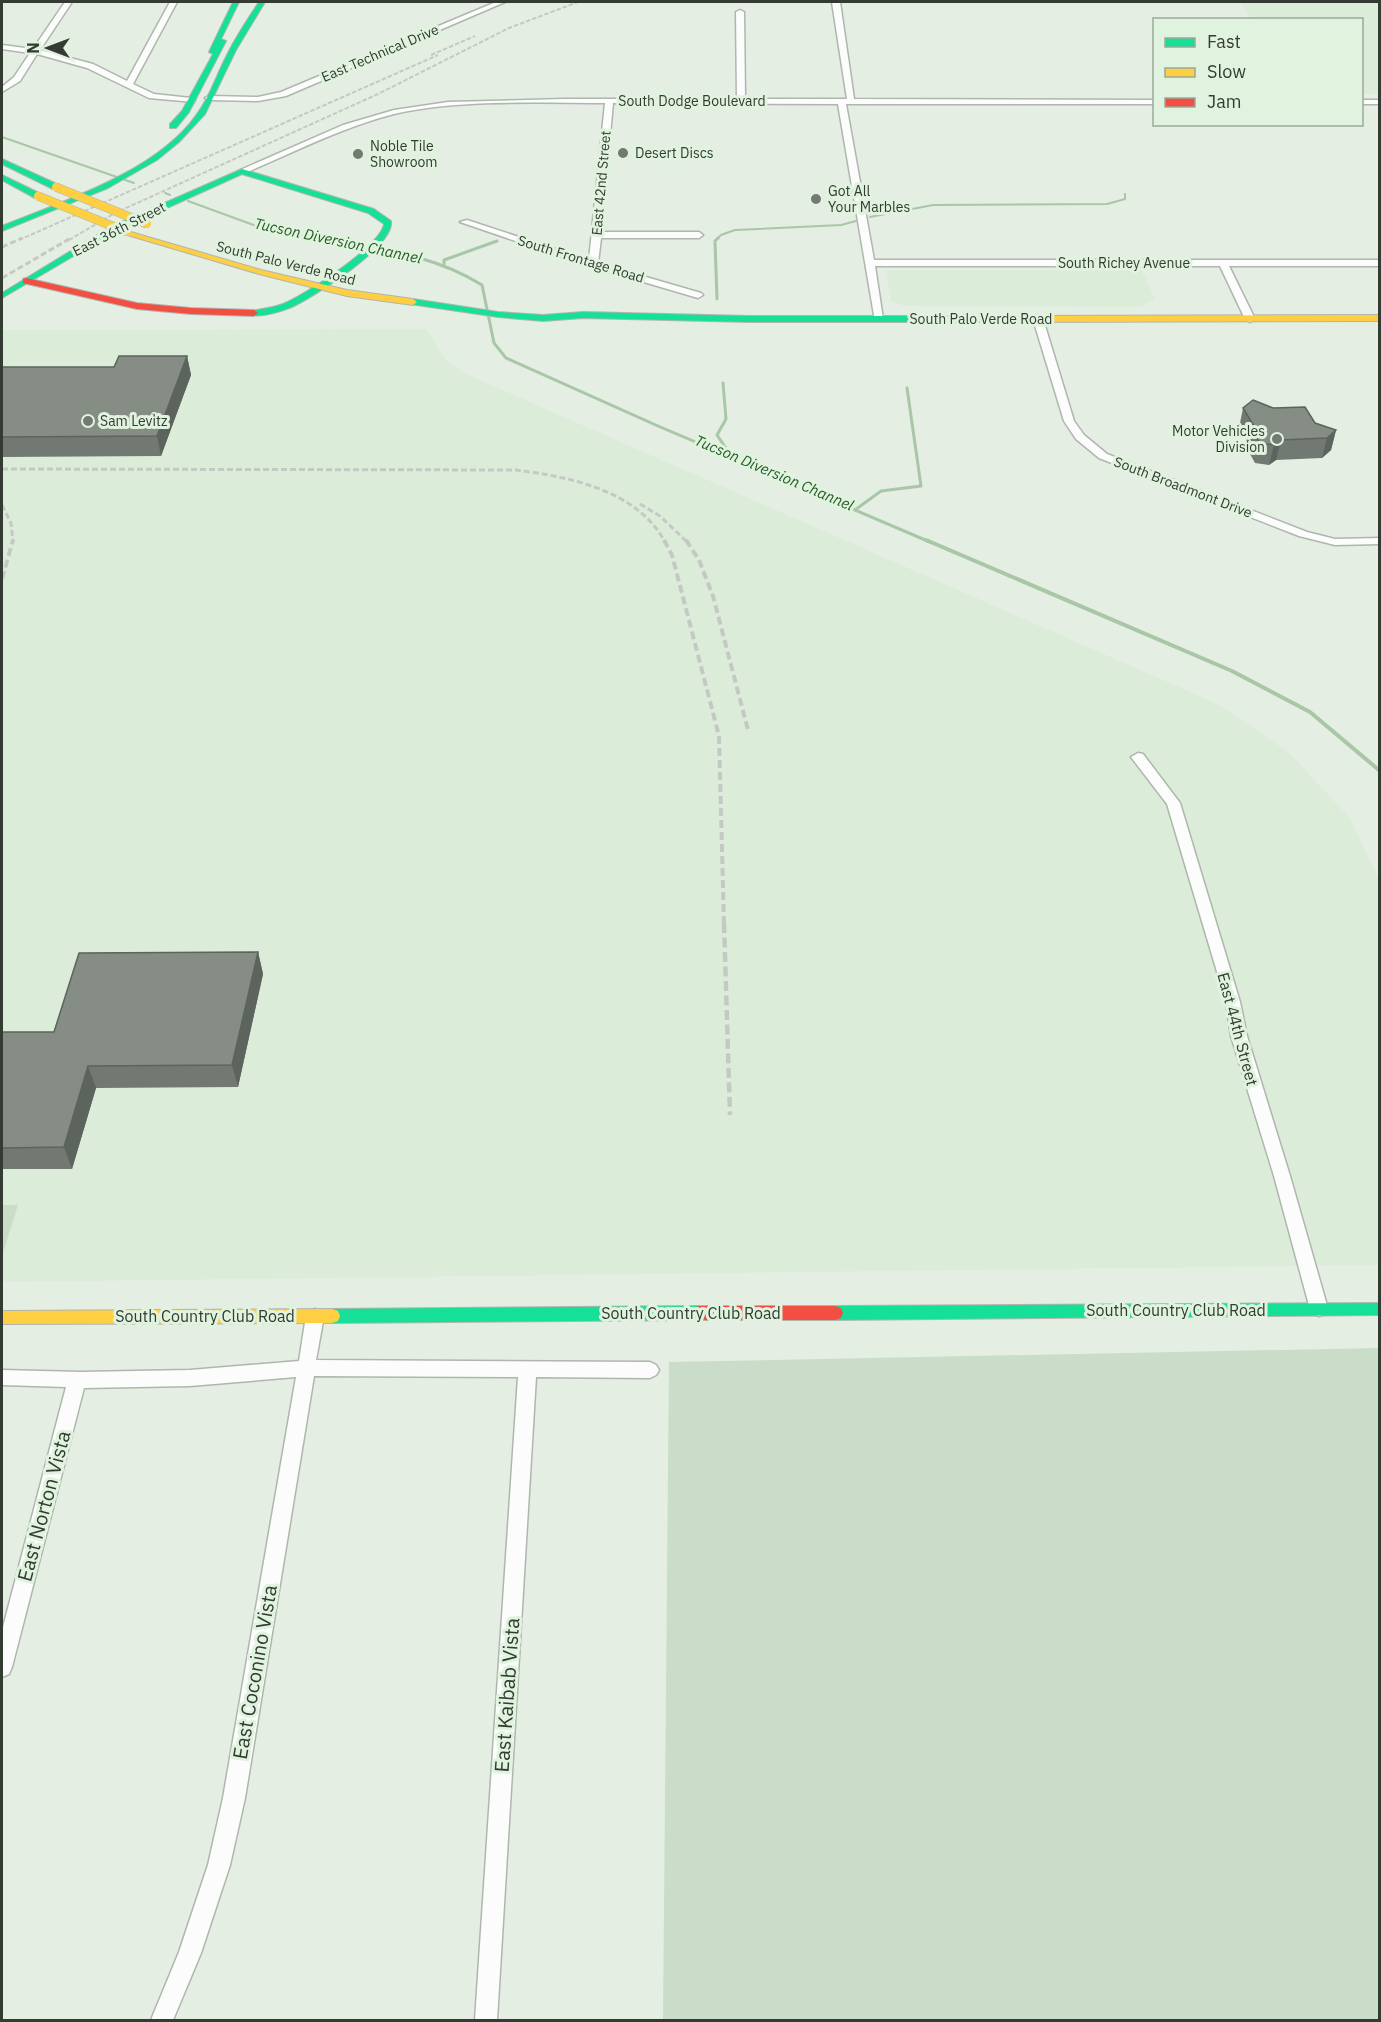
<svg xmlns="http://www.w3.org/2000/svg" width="1381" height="2022" viewBox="0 0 1381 2022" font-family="'IBM Plex Sans',sans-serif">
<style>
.built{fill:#dbedd9}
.green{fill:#c9ddc8}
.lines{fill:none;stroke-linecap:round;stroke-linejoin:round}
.stream-far2{stroke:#a9c7a7;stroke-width:2}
.stream-far1{stroke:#a9c7a7;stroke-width:3}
.stream{stroke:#a9c7a7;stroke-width:4}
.street-casing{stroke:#afb6ae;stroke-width:3}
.fast-casing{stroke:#afb6ae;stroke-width:2}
.slow-casing{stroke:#afb6ae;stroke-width:2}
.jam-casing{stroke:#afb6ae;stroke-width:2}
.street{fill:#fbfcfb;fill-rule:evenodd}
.fast{fill:#16e098;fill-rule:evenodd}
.slow{fill:#ffcf43;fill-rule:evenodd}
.jam{fill:#f24e42;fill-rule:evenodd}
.rail-far3{stroke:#c5c9c5;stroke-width:2;stroke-dasharray:4.5 2;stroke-linecap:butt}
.rail-far2{stroke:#c5c9c5;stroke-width:3;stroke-dasharray:6 3;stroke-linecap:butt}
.rail-far1{stroke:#c5c9c5;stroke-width:4;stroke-dasharray:8 4;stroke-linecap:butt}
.rail{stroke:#c5c9c5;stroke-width:4.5;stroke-dasharray:10 4.5;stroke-linecap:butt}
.slow-bridge-casing{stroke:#afb6ae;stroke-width:9;stroke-linecap:butt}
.slow-bridge{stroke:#ffcf43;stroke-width:8}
.wall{fill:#727972}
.shaded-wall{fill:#5d635d}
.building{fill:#858d85;stroke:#5d635d;stroke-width:1.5}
.poi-dot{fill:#727a71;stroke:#e0f3de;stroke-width:2}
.labels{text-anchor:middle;stroke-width:6;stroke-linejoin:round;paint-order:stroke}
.far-street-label{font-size:14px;fill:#343b33;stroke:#e0f3de}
.far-poi-label{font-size:14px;fill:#343b33;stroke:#e0f3de;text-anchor:start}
.far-water-label{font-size:15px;font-style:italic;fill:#265b26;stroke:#e0f3de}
.street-label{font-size:16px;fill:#343b33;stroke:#e0f3de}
.near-street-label{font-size:20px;fill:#343b33;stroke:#e0f3de}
</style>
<rect width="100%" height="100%" fill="#e4eee3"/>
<!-- built -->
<path class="built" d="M1240 2H1379V94H1362V20L1252 19Z
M886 270H1142L1155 299 1140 307 904 306 891 301Z
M426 329 444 358 466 374 1220 705 1288 752 1350 818 1379 880V1265L2 1282V330Z"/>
<!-- green -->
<path class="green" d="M2 1205H18L2 1256Z
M1379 1348V2020H663L669 1362Z"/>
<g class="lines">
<!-- stream-far2 -->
<path class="stream-far2" d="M2 137 134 183
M165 193 170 195
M188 201 259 227 326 240
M870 217 933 205 1107 204 1125 199V194
M716 240 721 235 735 230 841 225 856 221"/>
<!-- stream-far1 -->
<path class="stream-far1" d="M318 238C376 249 431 253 482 285L494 343 506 358 658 426 930 542
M444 265V260L497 241
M717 299 715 241 718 238
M723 383 726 419 717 435 732 457
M855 510 881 491 921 486 907 388"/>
<!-- stream -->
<path class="stream" d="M926 540 1232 671 1310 712 1380 771"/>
<defs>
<path id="street" d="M65 2H72L40 50 93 64 127 81 170 2H177L133 84 154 94 191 98 195 100 194 102 149 98 87 68 37 54 20 81 2 92V87L14 77 30 53 2 49V45L33 49Z
M496 2H505L286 96 258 101 209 100 205 98 209 96 258 97 281 92Z
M832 2H840L854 99 1154 100V104H846L874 260H1380V266H1229L1255 319 1250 322 1245 319 1220 266H875L883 319 875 321 838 104 613 103 601 232H699L703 235 699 238H601L598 263 701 293 703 295 698 298 586 265 460 222 467 220 589 260 605 103C541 103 456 99 394 114 343 127 294 152 245 173L238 171 343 125 394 110 448 102 564 99H737L736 12 740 10 744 12 745 99H847Z
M1362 100H1380V104H1362Z
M1038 316 1043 319 1074 421 1084 435 1107 454 1307 532 1335 539 1380 538V544L1335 545 1299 536 1099 458 1076 439 1064 421 1033 319Z
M1138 753 1143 754 1180 803 1240 1002 1247 1036 1290 1176 1328 1309 1325 1314 1319 1316 1313 1314 1310 1309 1274 1176 1231 1036 1226 1002 1167 804 1131 757Z
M315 1309 321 1311 324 1316 316 1360 650 1362 656 1365 659 1370 656 1375 650 1378 536 1377 497 2020H475L518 1377 314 1376 245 1798 230 1865 201 1953 173 2020H151L179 1952 208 1865 223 1798 296 1377 190 1386 84 1388 12 1667 9 1674 2 1677V1631L66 1387 2 1385V1370L81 1372 190 1370 299 1361 306 1316 309 1311Z"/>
<path id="fast" d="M233 2H239L221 39 226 41 189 112 176 128H170V124L182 111 213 54 209 52Z
M259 2H265L236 50 205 114 179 142 157 160 108 188 2 231V226C64 201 158 171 197 114 210 97 216 76 226 57 235 38 247 20 259 2Z
M2 159 59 185 60 187 53 189 2 164Z
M242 169 374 209 391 221C395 246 313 297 292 307 279 312 264 317 251 315V311C262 309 272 308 283 304 305 295 381 246 384 224L368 213 242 174 116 231 2 298V293L110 227Z
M2 175 41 194 42 196 35 198 2 180Z
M413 299 498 312 543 315 583 312 749 316H977L981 319 977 322H749L583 318 543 321 498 317 410 304V300Z
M1380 1303V1315L835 1320 829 1318 827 1313 829 1308 835 1306Z
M699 1306 705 1308 707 1313 705 1318 699 1320 332 1323 326 1321 324 1316 326 1311 332 1309Z"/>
<path id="slow" d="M124 230 261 270 347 290 413 299 417 302 413 305 347 296 259 274 124 234Z
M1380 315V321L977 322 973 319 977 316Z
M332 1309 338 1311 340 1316 338 1321 332 1323 2 1324V1311Z"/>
<path id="jam" d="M26 278 137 303 191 308 254 310 258 313 254 316 191 314 137 309 23 283V279Z
M699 1306H835L841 1308 843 1313 841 1318 835 1320H699L693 1318 691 1313 693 1308Z"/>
</defs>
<!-- street casing -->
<use href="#street" class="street-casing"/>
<!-- fast casing -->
<use href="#fast" class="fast-casing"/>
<!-- slow casing -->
<use href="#slow" class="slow-casing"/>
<!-- jam casing -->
<use href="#jam" class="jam-casing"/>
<!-- street -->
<use href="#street" class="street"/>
<!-- fast -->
<use href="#fast" class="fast"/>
<!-- slow -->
<use href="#slow" class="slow"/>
<!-- jam -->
<use href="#jam" class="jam"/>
<!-- rail-far3 -->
<path class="rail-far3" d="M431 55 475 36
M19 240 438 55
M69 240 115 213 378 94 509 28 578 2"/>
<!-- rail-far2 -->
<path class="rail-far2" d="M2 247 22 238
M2 278 71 238
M2 469 516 470C570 477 637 490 665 542
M640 504 660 516 687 542
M2 505 11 523 13 542"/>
<!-- rail-far1 -->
<path class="rail-far1" d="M664 540 672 555 719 736 724 925
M686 540 699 560 713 596 748 730
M2 579 13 540"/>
<!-- rail -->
<path class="rail" d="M724 923 730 1115"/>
<defs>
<path id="slow-bridge" d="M56 187 147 224
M38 196 127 232"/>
</defs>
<!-- slow-bridge casing -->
<use href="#slow-bridge" class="slow-bridge-casing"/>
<!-- slow-bridge -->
<use href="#slow-bridge" class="slow-bridge"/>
</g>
<!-- wall -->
<path class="wall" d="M187 356 191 375 161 456 2 457V367H114Z
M1243 408H1273L1336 430 1331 450 1322 458 1276 460 1269 465 1255 463 1250 454 1251 448 1239 428Z
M258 952 263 974 238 1087 96 1088 72 1169H2V1032H54Z"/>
<!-- shaded-wall -->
<path class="shaded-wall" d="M187 356 191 375 161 456 157 436Z
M1336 430 1331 450 1322 458 1327 438Z
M1281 440 1276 460 1269 465 1274 445Z
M258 952 263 974 238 1087 232 1065Z
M88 1066 96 1088 72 1169 64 1147Z"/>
<!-- building -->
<path class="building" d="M119 356H187L157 436 2 437V367H114Z
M1253 400 1273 408 1305 407 1315 423 1336 430 1327 438 1281 440 1274 445 1260 443 1254 434 1257 431 1243 408Z
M258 952 232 1065 88 1066 64 1147 2 1148V1032H54L79 953Z"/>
<!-- markers -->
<g class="poi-dot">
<circle cx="623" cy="153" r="6"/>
<circle cx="358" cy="154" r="6"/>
<circle cx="816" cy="199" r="6"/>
<circle cx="88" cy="421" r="6"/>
<circle cx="1277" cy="439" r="6"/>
</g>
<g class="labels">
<!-- far-street labels -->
<g class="far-street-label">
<text transform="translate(380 53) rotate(-23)" y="5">East Technical Drive</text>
<text x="692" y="106">South Dodge Boulevard</text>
<text transform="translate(601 183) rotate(-85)" y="5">East 42nd Street</text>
<text transform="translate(119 229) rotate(-27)" y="5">East 36th Street</text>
<text transform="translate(581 259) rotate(17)" y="5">South Frontage Road</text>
<text transform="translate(286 263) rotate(14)" y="5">South Palo Verde Road</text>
<text x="1124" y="268">South Richey Avenue</text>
<text x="981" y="324">South Palo Verde Road</text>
<text transform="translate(1183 487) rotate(21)" y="5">South Broadmont Drive</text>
</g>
<!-- far-poi labels -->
<g class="far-poi-label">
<text x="370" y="151">Noble Tile<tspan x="370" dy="16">Showroom</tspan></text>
<text x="635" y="158">Desert Discs</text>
<text x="828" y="196">Got All<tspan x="828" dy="16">Your Marbles</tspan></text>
<text x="100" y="426">Sam Levitz</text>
<text x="1265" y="436" text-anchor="end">Motor Vehicles<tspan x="1265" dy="16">Division</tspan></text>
</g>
<!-- far-water labels -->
<g class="far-water-label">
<text transform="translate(338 241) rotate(12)" y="5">Tucson Diversion Channel</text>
<text transform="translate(774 473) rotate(23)" y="5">Tucson Diversion Channel</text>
</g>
<!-- street labels -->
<g class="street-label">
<text transform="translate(1238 1029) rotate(75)" y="6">East 44th Street</text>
<text x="1176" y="1316">South Country Club Road</text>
<text x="691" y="1319">South Country Club Road</text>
<text x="205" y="1322">South Country Club Road</text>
</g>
<!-- near-street labels -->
<g class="near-street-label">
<text transform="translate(44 1506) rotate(-75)" y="7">East Norton Vista</text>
<text transform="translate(255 1672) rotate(-80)" y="7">East Coconino Vista</text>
<text transform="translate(507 1695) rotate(-86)" y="7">East Kaibab Vista</text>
</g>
</g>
<!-- border -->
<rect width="1381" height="2022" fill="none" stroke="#343b33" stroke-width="6"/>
<!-- legend -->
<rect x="1153" y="18" width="210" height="108" fill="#e0f3de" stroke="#9ba99a" stroke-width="1.5"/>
<rect x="1165" y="38" width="30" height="9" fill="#16e098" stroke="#9ba99a" stroke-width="1.5"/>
<text x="1207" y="48" font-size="18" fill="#343b33">Fast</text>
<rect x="1165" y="68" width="30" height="9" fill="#ffcf43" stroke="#9ba99a" stroke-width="1.5"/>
<text x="1207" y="78" font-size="18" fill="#343b33">Slow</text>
<rect x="1165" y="98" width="30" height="9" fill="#f24e42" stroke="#9ba99a" stroke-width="1.5"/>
<text x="1207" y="108" font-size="18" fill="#343b33">Jam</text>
<!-- north arrow -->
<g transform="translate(48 48) rotate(270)" stroke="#e0f3de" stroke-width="4.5" paint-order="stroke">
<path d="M0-4.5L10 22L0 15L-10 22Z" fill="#343b33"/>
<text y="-9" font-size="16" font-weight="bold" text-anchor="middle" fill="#343b33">N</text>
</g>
</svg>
